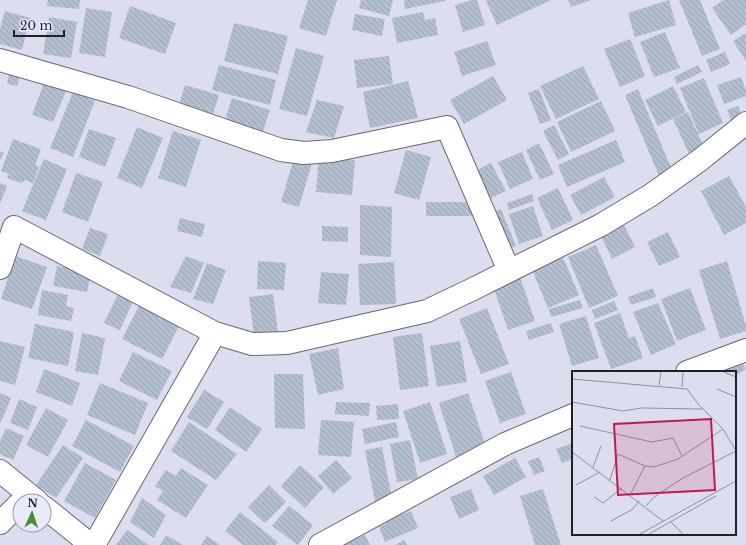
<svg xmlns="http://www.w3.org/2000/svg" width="746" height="545" viewBox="0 0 746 545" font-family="'Libre Baskerville',serif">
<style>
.building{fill:url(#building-back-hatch)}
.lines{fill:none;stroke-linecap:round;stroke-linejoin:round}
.minor-casing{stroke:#676878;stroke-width:24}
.minor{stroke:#fff;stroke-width:22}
.inset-road{fill:none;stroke:#90919f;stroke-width:1}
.view{fill:#c2185b;fill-opacity:0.15;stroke:#c2185b;stroke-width:2}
.inset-edge{fill:none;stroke:#1f1f26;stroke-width:2}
</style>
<defs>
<pattern id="building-back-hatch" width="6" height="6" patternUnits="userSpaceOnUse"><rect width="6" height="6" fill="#b3bfce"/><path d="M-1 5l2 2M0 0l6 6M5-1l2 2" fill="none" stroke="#9aa4b1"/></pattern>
</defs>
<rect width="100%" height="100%" fill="#dcddef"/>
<!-- building -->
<path class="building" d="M48 0H80L79 9 47 6Z
M308 0H337L326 36 299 28Z
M361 0H393L389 16 359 8Z
M404 0H445V1L405 9Z
M472 0H477L485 25 463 32 455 5Z
M489 0H551L497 25 486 1Z
M568 0H591L571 7Z
M669 0 676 25 635 37 628 13Z
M679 0H700L720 49 702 56Z
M723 0H746V24L731 35 712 8Z
M130 6 176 23 165 54 119 38Z
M86 8 112 12 105 57 79 53Z
M5 11 30 18 22 50 0 44V29Z
M423 12 425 20 435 18 438 35 397 43 392 18Z
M355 14 385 19 382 36 352 30Z
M49 17 77 22 71 58 43 54Z
M234 23 288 36 278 74 224 61Z
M665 32 680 68 654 77 640 42Z
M746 33V61L733 41Z
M630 39 645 76 620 87 604 49Z
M487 41 496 65 462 76 454 52Z
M296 48 324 56 307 116 279 109Z
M725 52 730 64 711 72 706 60Z
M389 56 393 84 357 88 354 60Z
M219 65 276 80 270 105 212 90Z
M698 65 702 72 677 84 674 77Z
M583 66 599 99 556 119 540 86Z
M9 73 20 75 17 86 7 84Z
M493 76 507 100 464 124 450 100Z
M741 77 746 91V96L724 104 717 85Z
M704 78 723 123 699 134 680 88Z
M408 81 418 118 370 128 363 92Z
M44 83 67 89 53 122 32 115Z
M185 85 219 95 212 117 178 107Z
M673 86 686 112 658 126 645 100Z
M539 89 551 120 540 124 528 93Z
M638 89 672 170 659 176 625 95Z
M73 92 95 101 73 157 50 148Z
M232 98 270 110 262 134 234 125 226 117Z
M317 100 344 106 334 138 306 132Z
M601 101 615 131 571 152 557 122Z
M738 106 742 116 731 120 727 110Z
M688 112 705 149 690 156 673 119Z
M554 125 569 154 558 160 543 131Z
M137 127 163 138 142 188 117 178Z
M89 129 116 138 105 167 79 157Z
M173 131 201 140 186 187 158 178Z
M13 139 41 149 35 165 39 167 33 183 25 180 22 183 7 178 9 174 1 171Z
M616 140 625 162 567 187 558 165Z
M539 143 554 174 540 180 526 150Z
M406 150 431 157 419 200 394 193Z
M0 151 4 153 0 160Z
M522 152 533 179 510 189 498 162Z
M319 157 355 160 352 195 316 192Z
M294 158 312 163 299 207 281 202Z
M44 159 67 169 46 220 22 211Z
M491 163 506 191 489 199 475 171Z
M76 173 103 182 88 222 62 212Z
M729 176 746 207V223L724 235 701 191Z
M604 177 615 197 581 215 570 195Z
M0 183 7 186 0 204Z
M558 188 573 220 552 230 537 198Z
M532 194 534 201 509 210 507 203Z
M426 202H475V216H426Z
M360 205 392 207 391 257 360 255Z
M533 206 543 236 519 244 509 214Z
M501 209 516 246 507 250 491 213Z
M180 218 205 224 202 237 177 231Z
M624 225 635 247 612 259 601 236Z
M322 226 348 227V242L322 241Z
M90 228 108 234 100 256 82 249Z
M668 232 680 257 659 266 647 242Z
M596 245 618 296 589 308 568 257Z
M562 255 579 295 548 308 531 267Z
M15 256 47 267 32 309 1 299Z
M186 256 204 263 191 293 170 287Z
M258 261 286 263 284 290 257 289Z
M727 261 746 326V331L720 339 699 270Z
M394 262 396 304 360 305 358 264Z
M207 263 226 270 213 304 193 299Z
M57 266 91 273 87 292 53 286Z
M321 272 349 274 346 305 318 303Z
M519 274 535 321 508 330 492 283Z
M653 288 656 297 631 305 628 297Z
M690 288 706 330 677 341 661 299Z
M42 290 68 295 66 306 74 308 71 321 38 315Z
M118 294 133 301 120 330 104 323Z
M273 294 278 332 254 335 249 297Z
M580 300 583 308 551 317 549 309Z
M614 301 618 310 595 319 592 310Z
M658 303 676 344 651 355 633 312Z
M140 304 180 324 162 359 122 339Z
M487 308 509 364 481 374 459 319Z
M620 313 629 338 635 336 643 358 611 369 594 323Z
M586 316 599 358 572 366 559 324Z
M551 323 554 332 529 340 526 331Z
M35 324 74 332 68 366 28 358Z
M82 333 105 338 98 375 75 371Z
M422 333 429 386 400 390 393 337Z
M0 341 25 347 15 385 0 381Z
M460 341 467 382 437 387 430 346Z
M338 348 344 389 318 395 309 354Z
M133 352 172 371 157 400 119 381Z
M741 361 746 369 735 376V372H725L724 370Z
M44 369 80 383 72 406 36 392Z
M511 372 526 414 500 423 485 381Z
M274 374H303L305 429 275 428Z
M100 383 148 403 135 435 87 415Z
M204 390 224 402 207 429 187 417Z
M0 393 11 398 0 424Z
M468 393 486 447 456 457 439 403Z
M19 399 37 407 28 430 10 423Z
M336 402 370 403 369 416 335 414Z
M430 402 447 454 420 463 403 411Z
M398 404 399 419 377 420 376 406Z
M230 407 262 429 246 452 215 430Z
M46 408 68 420 48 457 26 445Z
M86 420 134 446 120 472 72 446Z
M321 420 354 422 351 457 318 455Z
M189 422 237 454 216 480 171 451Z
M396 422 399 437 365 444 362 429Z
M6 428 24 436 13 460 0 454V442Z
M410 440 418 479 397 482 390 444Z
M573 443V459L562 463 556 449Z
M63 445 83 458 56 498 36 485Z
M382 447 392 499 375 502 365 450Z
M539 457 545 471 534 475 528 461Z
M515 458 526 477 494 495 483 476Z
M336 460 352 478 333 494 318 476Z
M85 463 116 480 95 518 64 501Z
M300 465 324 487 305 508 281 486Z
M181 468 208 485 186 518 157 500 163 491 155 486 166 470 176 476Z
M269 485 286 502 265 523 248 507Z
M471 489 479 510 459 519 450 497Z
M543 489 561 545H535L520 496Z
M142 498 166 515 154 538 130 522Z
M289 506 313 525 298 545 272 526Z
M411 511 418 528 385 542 379 527 386 524V516L397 513 400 515Z
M240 512 278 542 276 545H243L225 531Z
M127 530 149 545H116Z
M166 535 183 545H160Z
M365 535 370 545H343Z
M207 536 220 545H201Z
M404 540 407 545H395Z"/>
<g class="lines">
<defs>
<path id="minor" d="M0 60 128 97 281 150 304 153 332 151 447 127 509 271
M0 268 14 227 215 333 252 344 287 343 427 311 471 290 601 225 651 195 700 160 746 123
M687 372 746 350
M0 471 37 501
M44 507 91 545
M0 523 20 503
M94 545 215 333
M320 545 505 444 573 415"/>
</defs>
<!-- minor casing -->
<use href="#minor" class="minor-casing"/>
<!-- minor -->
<use href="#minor" class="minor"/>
</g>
<!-- overview -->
<g transform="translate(572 371)">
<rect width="164" height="164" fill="#dcddef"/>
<path class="inset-road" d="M152 1 164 6M0 8 115 18 127 34 151 58 164 80M87 14 89 1M110 16 111 1M145 18 164 26M0 31 51 40 69 37 131 38M8 55 80 71 101 67 110 85M0 81 91 150M21 96 29 75M38 109 46 83 73 95 82 96 106 88 151 58M4 114 28 101M58 124 73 95M22 126 31 132 50 117M74 135 82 126 111 107 164 80M39 150 61 138 67 130M99 151 111 163M68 163 164 110M77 163 144 125"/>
<path class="view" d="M139 48 143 119 46 124 42 53Z"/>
<rect width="164" height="164" class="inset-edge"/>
</g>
<!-- north arrow -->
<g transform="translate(32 513) rotate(3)"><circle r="19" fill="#e9eafd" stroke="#9899a7"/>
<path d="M0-3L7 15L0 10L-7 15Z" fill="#4d8b2b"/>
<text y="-6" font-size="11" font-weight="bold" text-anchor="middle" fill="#1f1f26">N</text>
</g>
<!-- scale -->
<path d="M14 30v6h50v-6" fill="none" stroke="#1f1f26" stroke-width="2"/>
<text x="20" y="30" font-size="12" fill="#1f1f26" stroke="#e9eafd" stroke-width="3" paint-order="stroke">20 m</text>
</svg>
